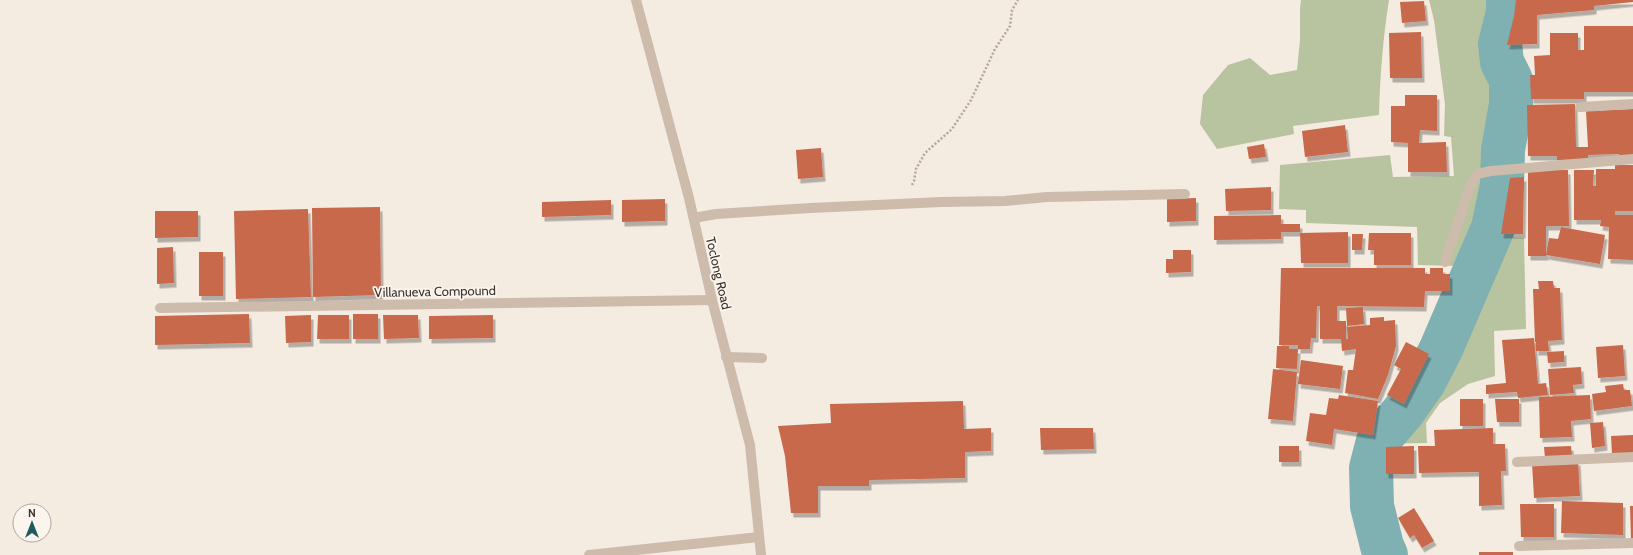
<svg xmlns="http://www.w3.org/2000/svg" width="1633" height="555" viewBox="0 0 1633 555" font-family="Cabin,sans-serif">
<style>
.green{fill:#b8c4a0}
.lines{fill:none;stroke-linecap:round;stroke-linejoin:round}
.river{stroke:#7fb0b2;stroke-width:44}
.building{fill:#c8694b;filter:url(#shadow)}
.path{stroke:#b9a596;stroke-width:2.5;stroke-dasharray:2 2;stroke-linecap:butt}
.service{stroke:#cdbbac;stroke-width:10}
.minor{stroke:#cdbbac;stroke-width:10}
.tertiary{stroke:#cdbbac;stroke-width:10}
.labels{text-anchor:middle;stroke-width:3.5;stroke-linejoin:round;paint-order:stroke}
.street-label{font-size:13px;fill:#3b302b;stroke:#fbf5ee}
</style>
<defs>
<filter id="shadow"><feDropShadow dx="2.5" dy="4.5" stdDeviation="0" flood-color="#0004"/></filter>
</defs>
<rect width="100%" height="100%" fill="#f4ebe1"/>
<!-- green -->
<path class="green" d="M1301 0H1389C1383 38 1380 76 1379 115L1293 126 1294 134 1217 149 1200 124 1203 95 1228 65 1250 58 1270 75 1297 70 1300 40V8Z
M1429 0H1504V6L1495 33 1494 55H1522L1524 161 1510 165 1498 237 1524 238 1526 329 1494 331 1495 376 1468 384 1440 403 1426 423 1427 443 1382 444 1374 440 1404 408 1420 381 1456 298V266L1418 265 1417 227 1306 223V210L1279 209 1280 165 1390 155 1393 177 1454 176 1451 137 1444 136 1445 104 1434 20Z"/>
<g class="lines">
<!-- river -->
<path class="river" d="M1386 555 1382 546 1372 506 1371 468 1378 441 1403 412 1424 382 1441 349 1493 228 1502 185 1503 150 1511 104V80L1502 62 1500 44 1508 12V0"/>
</g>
<!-- building -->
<path class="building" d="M1516 0H1633V2L1594 6V10L1537 15V44L1507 45 1514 16Z
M1424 1 1426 21 1402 23 1400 2Z
M1584 26H1633V92H1584V99H1531L1530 75H1535L1534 56 1550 55V33H1578V50H1584Z
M1421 32 1422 78H1390L1389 33Z
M1405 95H1437V131L1420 130 1419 143 1446 142 1447 172H1408V143L1391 142V106H1405Z
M1575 104 1576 147H1588L1586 111 1633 109V155L1620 156 1619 154 1588 155V159L1557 160V156H1528L1527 105Z
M1345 125 1348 152 1305 157 1302 131Z
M1264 144 1266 157 1249 159 1247 147Z
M821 148 823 177 798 179 796 150Z
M1615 165H1633V211H1615V215H1633V260L1608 259 1609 227 1600 226 1601 220H1574V170H1594L1593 186H1596V169H1615Z
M1528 170H1568L1569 226H1546V256H1528Z
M1524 177 1523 234H1501L1510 178Z
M1271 187V210L1226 211 1225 189Z
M1196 198V221L1167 222V199Z
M665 199V221L622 222V200Z
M611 200V215L542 217V202Z
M380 207 381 295 313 297 312 208Z
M308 209 311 297 236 299 234 211Z
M155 211H198V237L155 238Z
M1281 215V224H1300V232H1281V239L1214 240V216Z
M1561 227 1605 235 1600 264 1546 255 1549 238 1558 239Z
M1348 232V263H1301L1300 233Z
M1369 233H1411V265H1374V250H1368Z
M1352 234H1363L1362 250H1352Z
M173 247 174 283 157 284V248Z
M1173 250H1191V272L1166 273V259H1173Z
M199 252H223V296H199Z
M1281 268H1425V274H1430V268H1443V274H1450V291H1425L1424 307 1337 306V321H1346V339H1348L1347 327 1370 325V318L1384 317V321L1395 320 1396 346 1388 375 1378 399 1345 393 1348 370H1353L1356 349 1342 351 1341 339H1320V306H1317L1316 338H1311L1310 349H1298L1297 369 1276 368 1277 346H1289V349H1298V345H1279Z
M1538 281H1553L1554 288H1560L1562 340 1548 341 1549 351H1536V342H1535L1533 289H1539Z
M1363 307 1364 324 1347 326 1346 308Z
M249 314 250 343 155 345V316Z
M353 314H378V339H353Z
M311 315V342L286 343 285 316Z
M318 315H349V339H317Z
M383 315H418L419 338 384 339Z
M493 315V338L429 339V316Z
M1534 338 1538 384 1546 383 1548 395 1518 398 1517 392 1486 394V385L1506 383 1502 340Z
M1406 342 1429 354 1404 404 1387 395 1401 369 1394 365Z
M1623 345 1625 376 1598 378 1596 347Z
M1564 351V362L1548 363 1547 352Z
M1301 360 1343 366 1340 389 1298 384Z
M1581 367 1582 384 1573 385 1574 393 1550 395 1548 369Z
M1273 369 1297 372 1293 421 1268 419Z
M1623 384 1624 390H1630L1632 406 1594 411 1592 394 1606 392 1605 386Z
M1339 395 1378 401 1373 435 1334 429 1332 445 1306 441 1310 413 1326 415 1329 398 1338 399Z
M1590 395 1591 419 1571 421 1572 437 1540 438 1539 397Z
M1460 399H1483V426H1460Z
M1495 399H1519V422H1497Z
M963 401 964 429 991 428V451L965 452V478L869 480V486H818V513H791L785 456 778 426 831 423 830 404Z
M1603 422 1605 446 1592 448 1590 423Z
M1040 428H1093L1094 449 1041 450Z
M1493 428V444H1505L1506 471H1501L1502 505 1479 506V472L1419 473 1418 446H1435L1434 430Z
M1633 435V454L1612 455 1611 436Z
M1279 446H1299V462H1279Z
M1414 446V474H1386V447Z
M1571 446 1572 457 1545 458 1544 447Z
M1578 461 1580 496 1534 498 1532 463Z
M1562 501 1623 503V535L1561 533Z
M1520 504H1554V537H1521Z
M1630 506H1633V539H1631Z
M1414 508 1434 541 1422 548 1414 535 1410 538 1398 518Z
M1479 552H1513V555H1479Z"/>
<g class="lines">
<!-- path -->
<path class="path" d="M912 185 914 181 916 169 925 153 952 129 971 100 995 49 1010 26 1012 10 1018 0"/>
<!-- service -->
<path class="service" d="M1580 107 1633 104
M1445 262 1470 187 1477 174 1491 171 1633 159
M726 357 762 358
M1517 462 1633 457
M589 555 759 537"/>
<!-- minor -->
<path class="minor" d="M694 218 716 214 811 208 941 202 1005 201 1047 197 1185 194
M160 308 712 300
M1519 546 1633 543"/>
<!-- tertiary -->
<path class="tertiary" d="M636 0 689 198 712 300 750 445 761 555"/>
</g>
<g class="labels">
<!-- street labels -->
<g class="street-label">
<text transform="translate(719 273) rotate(77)" y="5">Toclong Road</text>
<text transform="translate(435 291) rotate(-1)" y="5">Villanueva Compound</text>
</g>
</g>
<!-- north arrow -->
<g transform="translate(32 523)"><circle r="19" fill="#fbf5ee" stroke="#aea6a0"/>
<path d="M0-3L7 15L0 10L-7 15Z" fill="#1f5a5e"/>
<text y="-6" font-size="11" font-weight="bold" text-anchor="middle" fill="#3b302b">N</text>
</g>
</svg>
